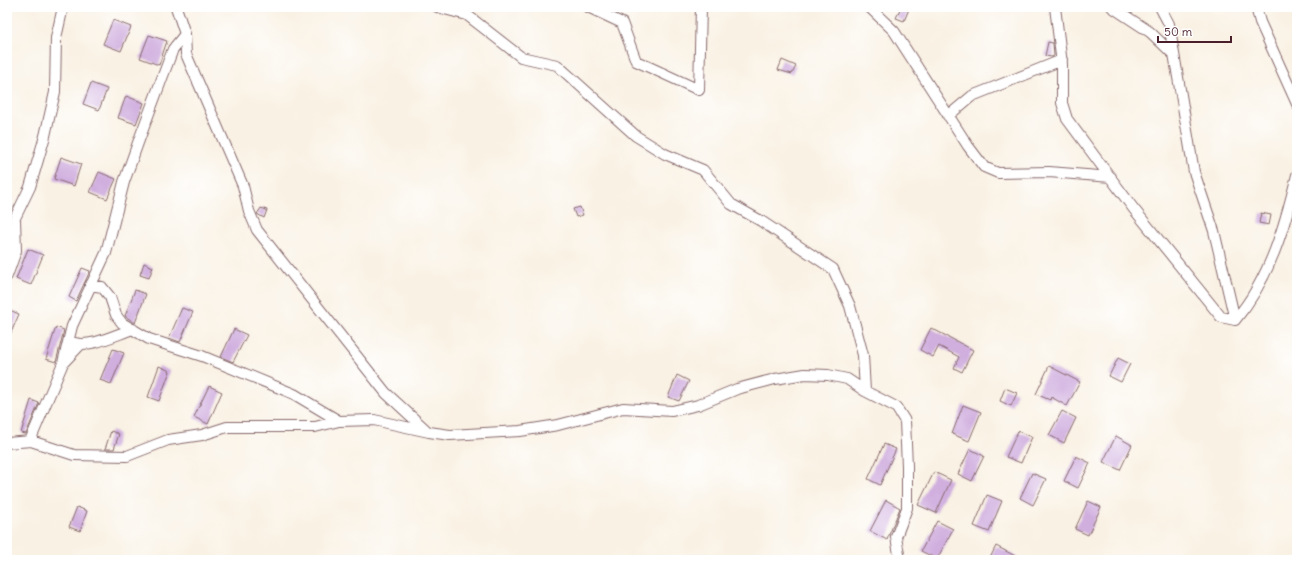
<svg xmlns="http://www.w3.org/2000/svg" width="1304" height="567" viewBox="0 0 1304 567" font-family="Delius,sans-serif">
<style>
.building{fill:#d0afdf}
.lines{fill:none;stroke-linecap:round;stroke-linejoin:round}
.minor-casing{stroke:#87686b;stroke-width:12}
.minor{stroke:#fff;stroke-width:10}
</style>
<rect width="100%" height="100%" fill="#fff"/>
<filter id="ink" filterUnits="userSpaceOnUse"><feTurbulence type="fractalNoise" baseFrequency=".025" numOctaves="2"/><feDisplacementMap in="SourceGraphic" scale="8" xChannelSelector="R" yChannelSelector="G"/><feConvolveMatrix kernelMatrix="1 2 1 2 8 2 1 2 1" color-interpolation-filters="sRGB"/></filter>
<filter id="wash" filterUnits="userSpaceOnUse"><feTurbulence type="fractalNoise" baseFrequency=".012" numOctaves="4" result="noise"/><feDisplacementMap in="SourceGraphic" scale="16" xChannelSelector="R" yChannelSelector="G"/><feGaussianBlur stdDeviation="0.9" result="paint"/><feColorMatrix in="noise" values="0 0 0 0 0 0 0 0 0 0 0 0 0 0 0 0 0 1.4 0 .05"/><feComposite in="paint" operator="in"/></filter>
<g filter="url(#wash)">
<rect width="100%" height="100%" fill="#f9f1e3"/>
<g id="blocks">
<!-- building -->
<path class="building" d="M901 7 909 9 904 21 896 18Z
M113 20 131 27 121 51 103 44Z
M149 35 167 41 159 65 140 58Z
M1048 42 1053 43 1054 56 1052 57 1045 56Z
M782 60 796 66 792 74 778 70Z
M91 83 107 89 99 110 83 104Z
M126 96 144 103 136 124 118 118Z
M61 157 81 164 74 186 54 179Z
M99 172 116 179 107 199 90 192Z
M580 207 583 215 576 217 573 209Z
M261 208 267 210 264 218 257 214Z
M1261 213 1271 215 1269 225 1259 223Z
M28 249 43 255 31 285 16 279Z
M144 263 153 267 149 278 140 275Z
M82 268 90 271 76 301 69 297Z
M135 290 146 294 135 323 125 316Z
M182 308 193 312 180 342 169 338Z
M7 309 19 314 7 342Z
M56 327 64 330 56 362 46 359Z
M931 328 973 350 962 372 954 368 959 357 939 346 933 357 920 350Z
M234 329 247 335 233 362 221 357Z
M113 349 124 353 111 384 100 380Z
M1118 358 1130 364 1121 382 1109 376Z
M159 366 170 371 159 401 148 397Z
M1049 366 1080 382 1067 406 1051 397 1050 400 1036 394Z
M677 375 689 381 679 401 668 397Z
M209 386 222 392 208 424 194 417Z
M1005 388 1017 393 1011 406 1000 401Z
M31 400 39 403 26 434 21 433Z
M963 405 981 412 969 441 952 434Z
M1062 411 1076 418 1064 443 1049 435Z
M111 431 119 434 114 449H105Z
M1018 431 1032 437 1021 463 1006 457Z
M1116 436 1132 445 1120 470 1103 462Z
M884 444 896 449 880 485 868 479Z
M970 449 984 456 972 481 958 474Z
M1076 456 1090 463 1078 488 1064 481Z
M934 472 951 480 936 513 918 505Z
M1032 473 1046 479 1033 505 1020 498Z
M987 495 1002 501 989 532 974 526Z
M886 500 900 508 887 540 870 531Z
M1088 501 1101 507 1088 535 1075 529Z
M77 507 87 511 80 531 69 527Z
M937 521 953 529 937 559 921 551Z
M996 546 1023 560H989Z"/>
</g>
</g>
<g filter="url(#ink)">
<use href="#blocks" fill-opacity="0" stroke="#87686b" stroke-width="1"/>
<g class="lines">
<defs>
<path id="minor" d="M176 7 185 34 186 54 243 186 249 211 257 230 386 393 426 430
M437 7 467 15 521 57 557 65 636 136 665 154 703 170 731 204 761 221 833 269 850 306 863 355 865 391
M588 7 622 23 636 61 699 90 701 7
M869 7 894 31 968 146 984 167 998 173 1049 172 1111 177
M1055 7 1062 64V103L1067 119 1133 208 1221 317 1235 320
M1112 7 1150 32 1174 55
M1160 7 1169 24 1194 172 1214 231 1235 320
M1256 7 1260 22 1297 104
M948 116 972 96 1062 60
M7 276 16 251 15 218 30 187 45 136 55 92 56 38 63 7
M90 285 102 287 110 297 116 315 122 323 149 339 202 356 294 394 339 421
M1235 320C1270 279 1285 225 1297 175
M75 343C90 348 117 334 133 329
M63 363 72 326 106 253 124 182 139 140 173 49 185 34
M30 441 63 363 81 344
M7 443 31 441 74 455 127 456 168 440 202 435 227 427H315L339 421 374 420 429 432 450 435 520 431 558 425 623 408 672 411 698 405 737 389 775 379 805 374 828 375 847 379 865 391 896 407 905 421 907 466V508L896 537 900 560"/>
</defs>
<!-- minor casing -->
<use href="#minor" class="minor-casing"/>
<!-- minor -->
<use href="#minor" class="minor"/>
</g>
</g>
<!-- margin -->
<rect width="1304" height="567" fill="none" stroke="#fff" stroke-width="24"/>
<!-- scale -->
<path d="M1158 36v6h73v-6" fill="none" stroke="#4a1f2b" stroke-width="2"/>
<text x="1164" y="36" font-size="12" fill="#4a1f2b" stroke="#ffffff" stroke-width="3" paint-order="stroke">50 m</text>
</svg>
